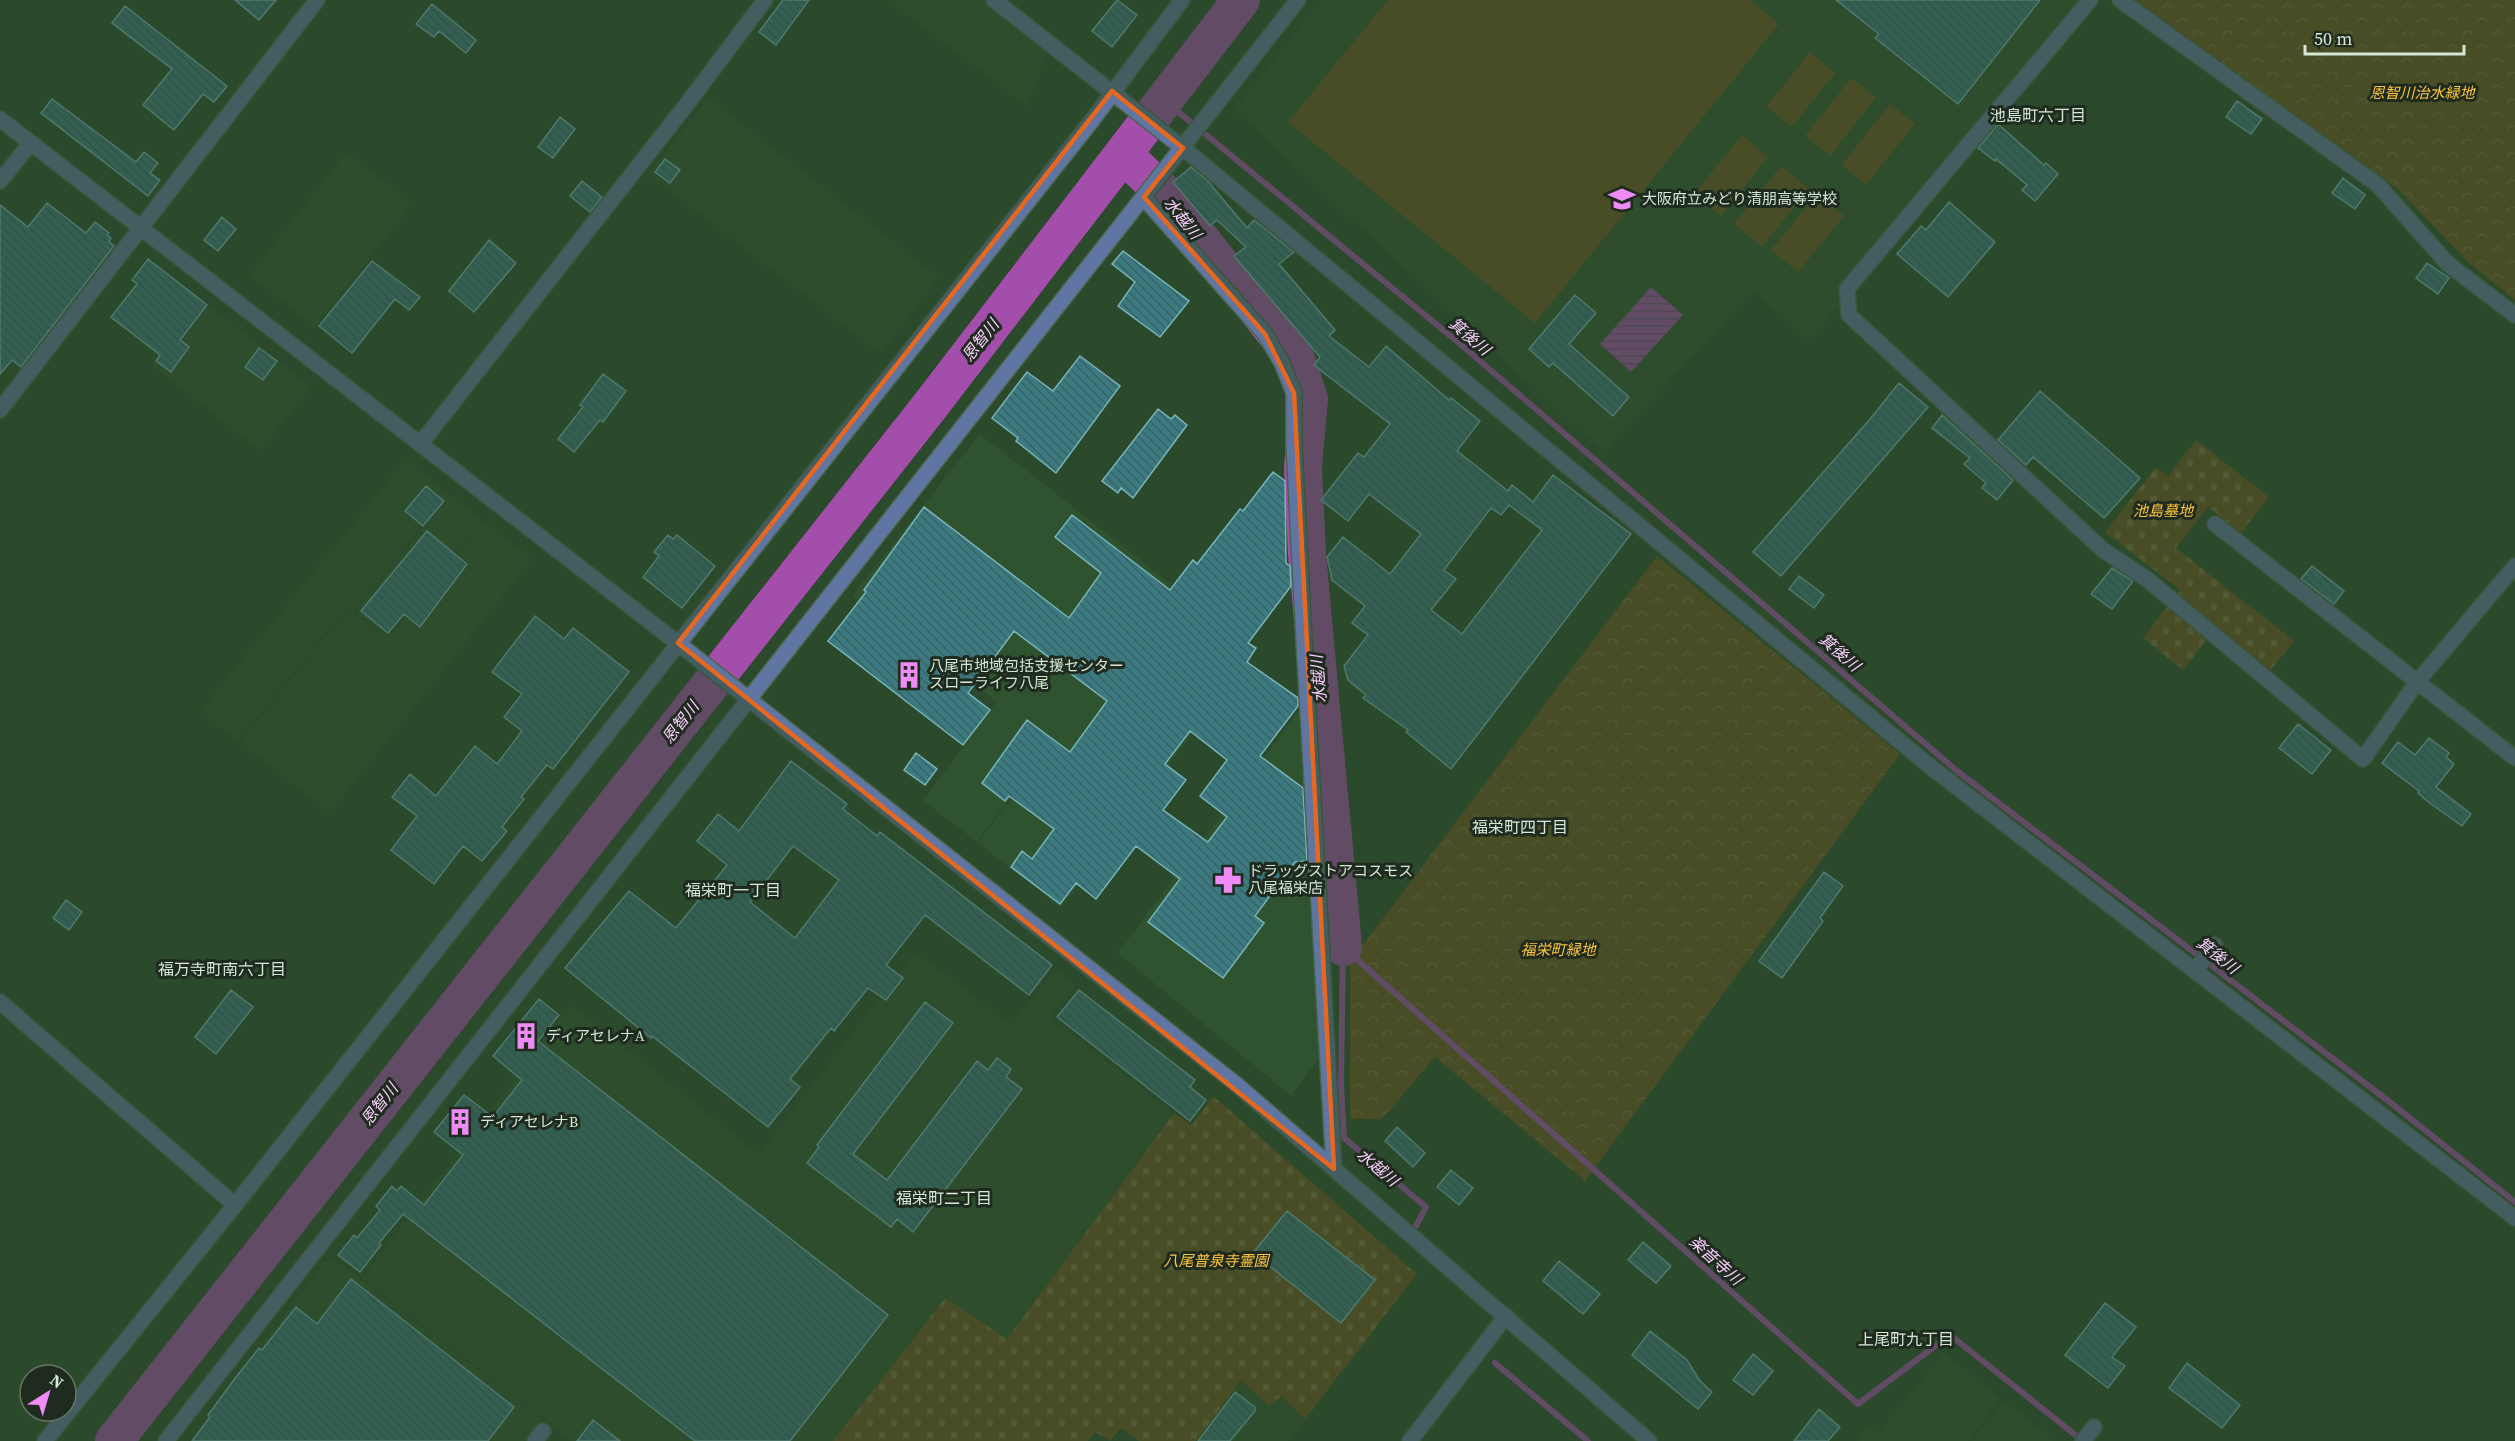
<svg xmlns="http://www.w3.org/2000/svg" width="2515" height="1441" viewBox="0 0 2515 1441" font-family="'Source Serif 4','Noto Sans JP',serif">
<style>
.built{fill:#2f532f}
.grass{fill:#6b531f}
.cemetery{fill:url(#cemetery-stones)}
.park{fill:url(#park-crowns)}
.water{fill:url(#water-rules)}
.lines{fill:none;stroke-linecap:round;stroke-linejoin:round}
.stream{stroke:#a34eab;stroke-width:6}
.river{stroke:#a34eab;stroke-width:38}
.building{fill:url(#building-back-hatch);stroke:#79b4ba;stroke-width:1.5;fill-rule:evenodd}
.minor-casing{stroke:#4a6549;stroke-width:18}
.minor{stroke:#6076a2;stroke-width:15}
.marked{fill:none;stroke:#e66720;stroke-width:4.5;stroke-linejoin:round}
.labels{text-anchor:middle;stroke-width:6;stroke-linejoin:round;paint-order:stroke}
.park-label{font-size:15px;font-style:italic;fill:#fec541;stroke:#1e2b1e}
.poi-label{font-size:15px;fill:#d5e6d4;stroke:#1e2b1e;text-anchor:start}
.neighbourhood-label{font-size:16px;fill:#d5e6d4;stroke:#1e2b1e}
.water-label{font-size:16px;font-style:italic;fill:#fbcffe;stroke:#1e2b1e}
</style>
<defs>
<pattern id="cemetery-stones" width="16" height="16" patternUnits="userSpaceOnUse" patternTransform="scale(1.5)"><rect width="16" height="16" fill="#6b531f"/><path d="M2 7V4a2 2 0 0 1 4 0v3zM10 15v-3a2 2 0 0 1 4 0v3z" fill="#7f6c3f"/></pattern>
<pattern id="park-crowns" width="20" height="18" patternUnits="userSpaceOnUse" patternTransform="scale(1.5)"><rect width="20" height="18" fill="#6b531f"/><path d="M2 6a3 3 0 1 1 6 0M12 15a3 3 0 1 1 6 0" fill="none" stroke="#7f6c3f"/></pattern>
<pattern id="water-rules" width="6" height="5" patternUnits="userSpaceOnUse" patternTransform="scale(1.5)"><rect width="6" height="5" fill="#a34eab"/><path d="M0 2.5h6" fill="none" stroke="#7b4a80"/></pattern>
<pattern id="building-back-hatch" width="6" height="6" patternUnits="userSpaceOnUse" patternTransform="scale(1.5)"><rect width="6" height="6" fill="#3b7a81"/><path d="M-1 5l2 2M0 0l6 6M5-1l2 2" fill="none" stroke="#3d6264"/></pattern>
</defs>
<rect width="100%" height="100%" fill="#2b492b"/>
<!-- built -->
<path class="built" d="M889 0H984L1049 50 1027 106Z
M1321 0H2080L1839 288 1840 305 1809 340 1753 291 1603 452 1235 110Z
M708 98 939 278 880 353 649 174Z
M347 152 412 204 315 327 250 275Z
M202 300 311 387 260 451 151 364Z
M980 434 1171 584 1158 602 1250 656 1061 908 978 843 1084 701 977 842 923 801 997 701 852 596Z
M406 460 449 494 353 612 347 607 238 741 201 711Z
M451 495 482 521 387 637 356 611Z
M483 522 532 559 330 812 240 742 348 609 388 639Z
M1301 708 1324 1051 1291 1096 1118 953Z
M916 952 1010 1025 1056 970 1074 984 1050 1018 1173 1113 1007 1339 944 1298 833 1441H572L362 1278 572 1005 759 1155Z
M330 1256 543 1420 527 1441H282L222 1395Z
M1944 1353 2000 1399 1968 1441H1857L1870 1426 1879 1433Z
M1241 1381 1269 1406 1280 1396 1305 1420 1288 1441H1197Z
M2004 1400 2054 1441H1972Z"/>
<!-- grass -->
<path class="grass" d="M1388 0H1750L1779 24 1535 323 1288 122Z
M1810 52 1835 73 1792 127 1766 107Z
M1851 78 1876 97 1830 156 1805 136Z
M1890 104 1915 124 1866 185 1842 165Z
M1742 135 1768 157 1721 216 1694 194Z
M1781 166 1809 189 1762 247 1734 224Z
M1817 194 1844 216 1798 272 1771 250Z"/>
<!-- cemetery -->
<path class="cemetery" d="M2196 440 2269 497 2241 533 2208 507 2176 548 2294 641 2270 671 2215 629 2183 670 2143 638 2180 590 2105 532 2156 467 2168 476Z
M1213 1096 1417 1274 1305 1419 1281 1396 1269 1406 1241 1380 1196 1441H1139L1121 1428 1110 1441 1095 1432 1088 1441H833L945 1298 1007 1339 1174 1113 1192 1125Z"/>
<!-- park -->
<path class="park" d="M2135 0H2515V300L2469 263 2398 189Z
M1657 556 1900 754 1585 1181 1435 1057 1382 1119H1350V962Z"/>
<!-- water -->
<path class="water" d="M1651 287 1683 315 1631 372 1600 344Z"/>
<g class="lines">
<!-- stream -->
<path class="stream" d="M1165 101 1459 343 1957 771 2391 1103 2515 1202
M1343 947 1858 1404 1950 1335 2083 1441
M1343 947 1341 1085 1344 1138 1426 1207 1415 1228
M1495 1363 1588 1441"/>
<!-- river -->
<path class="river" d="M1124 155 1163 192 1296 359 1309 399 1303 468 1307 554 1343 947
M114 1441 930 406 1241 0"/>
</g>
<!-- building -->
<path class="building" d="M235 0H276L259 20Z
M783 0H809L776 45 759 32Z
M1117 0 1137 15 1112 47 1092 31Z
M1836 0H2040L1958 104 1875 38 1879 34Z
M432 4 476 40 466 53 439 31 434 37 416 24Z
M125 6 227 86 214 102 203 94 174 130 143 105 172 69 112 23Z
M52 99 136 162 144 152 158 163 150 173 160 180 148 196 41 113Z
M2237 101 2262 119 2251 134 2226 117Z
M560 117 575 129 553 158 538 147Z
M1998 124 2044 165 2046 163 2058 174 2035 201 2022 190 2027 185 1996 159 1995 161 1978 148Z
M665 159 680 170 670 183 655 172Z
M1191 167 1207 180 1247 228 1254 220 1294 252 1279 264 1335 330 1329 336 1369 367 1386 346 1449 400 1451 398 1480 421 1457 451 1508 491 1512 485 1533 502 1553 475 1631 534 1451 769 1406 732 1408 730 1363 698 1366 695 1348 680 1344 666 1368 635 1352 623 1365 606 1332 580 1327 557 1343 537 1390 574 1421 534 1369 494 1348 521 1321 500 1358 453 1364 457 1390 424 1314 365 1320 357 1234 256 1246 247 1217 220 1210 226 1173 182ZM1509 505 1542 530 1462 634 1431 610 1456 579 1444 570 1491 508 1501 515Z
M2343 178 2365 195 2355 209 2332 193Z
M582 181 602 197 590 212 570 196Z
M1949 202 1995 242 1948 297 1897 254 1921 226 1926 230Z
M47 203 86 233 95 222 109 233 107 235 111 238 109 242 114 246 21 367 12 360 0 374V205L28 227Z
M222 217 236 229 218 251 204 240Z
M489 240 516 263 474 312 449 291Z
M1123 251 1189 301 1160 337 1118 306 1135 282 1112 264Z
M148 259 207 305 180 340 189 347 171 372 156 361 160 355 111 317 137 284 132 280Z
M372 261 420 297 409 310 395 299 352 353 319 326Z
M2427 263 2449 278 2438 294 2416 278Z
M1575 295 1596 313 1569 344 1629 397 1613 416 1553 363 1549 367 1529 349Z
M259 348 277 361 263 380 245 367Z
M1080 356 1120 386 1056 473 1016 441 1018 438 992 418 1027 372 1053 391Z
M603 374 626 391 603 422 600 420 574 452 558 439 583 407 580 405Z
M1899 383 1928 407 1781 576 1753 552 1871 418Z
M2040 391 2140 478 2104 518 2033 457 2026 465 1998 440Z
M1158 409 1171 419 1175 415 1187 425 1133 498 1121 488 1118 493 1102 481Z
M1942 415 2013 480 1997 500 1982 488 1986 483 1964 464 1970 458 1932 428Z
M1273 472 1285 481 1286 563 1290 566 1291 586 1248 643 1256 648 1247 662 1298 698V706L1260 756 1303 788 1307 861 1295 862 1255 916 1264 923 1223 978 1148 922 1180 879 1136 846 1096 899 1076 883 1060 904 1011 867 1022 851 1032 859 1054 829 1009 796 1005 801 982 783 1027 720 1070 752 1107 701 1014 631 968 693 990 710 963 745 828 641 866 592 864 590 924 507 1069 618 1101 573 1055 537 1072 515 1170 590 1193 560 1197 564 1240 509 1243 511ZM1190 731 1227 760 1200 796 1227 817 1208 842 1163 810 1186 780 1165 764Z
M426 486 444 501 423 526 405 511Z
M427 531 467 564 420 627 404 614 388 633 361 611Z
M668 535 673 539 677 535 715 566 682 608 643 577 659 556 654 552Z
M2312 566 2344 591 2334 604 2301 579Z
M2112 568 2133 581 2112 609 2091 594Z
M1799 576 1824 595 1814 608 1789 589Z
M535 616 564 639 573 628 629 672 553 769 547 765 521 797 524 799 502 827 507 831 482 861 463 846 434 884 391 850 417 816 392 797 410 774 436 796 475 746 497 764 522 731 504 717 522 694 492 672Z
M2298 724 2331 750 2312 774 2279 748Z
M2429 738 2449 753 2446 757 2454 764 2436 787 2471 814 2462 826 2431 804 2418 793 2419 791 2382 763 2398 742 2415 755Z
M916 753 937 769 925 785 904 770Z
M791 761 847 804 843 809 877 836 880 832 1052 965 1029 995 925 915 886 965 903 978 886 1000 868 988 834 1031 831 1028 790 1079 800 1087 768 1127 652 1036 651 1038 565 968 629 891 676 928 727 865 697 841 718 814 739 831ZM793 846 839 880 795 938 750 902Z
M1824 872 1843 886 1820 918 1823 921 1782 978 1759 961Z
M66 900 82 912 69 930 53 918Z
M231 990 253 1007 216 1054 195 1037Z
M1079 990 1195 1080 1190 1087 1206 1100 1190 1121 1057 1017Z
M539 999 559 1015 538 1041 888 1315 790 1441H695L403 1214 379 1243 381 1245 360 1272 338 1255 354 1235 357 1238 380 1210 376 1206 392 1186 397 1191 401 1186 424 1205 463 1155 434 1132 464 1095 493 1117 522 1080 493 1056Z
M925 1002 953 1023 853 1154 887 1180 977 1061 988 1070 997 1058 1011 1069 1006 1077 1022 1089 913 1232 897 1219 891 1227 807 1163 819 1147 817 1145Z
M1397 1127 1425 1153 1413 1167 1385 1141Z
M1451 1170 1473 1188 1459 1205 1437 1187Z
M1287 1211 1375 1280 1341 1323 1253 1253Z
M1643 1242 1671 1266 1656 1283 1628 1260Z
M1559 1261 1600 1294 1583 1314 1543 1281Z
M351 1279 514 1407 488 1441H192L210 1417 208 1415 233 1381 259 1348 262 1350 296 1307 317 1324Z
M2105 1303 2136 1327 2112 1357 2125 1366 2108 1388 2065 1355Z
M1650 1331 1687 1360 1700 1381 1712 1392 1698 1409 1632 1355Z
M1753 1354 1773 1371 1753 1395 1733 1380Z
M2187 1363 2240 1405 2222 1428 2169 1388Z
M1235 1392 1255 1407V1411L1230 1441H1198Z
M1819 1409 1840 1427 1828 1441H1794Z
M593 1420 620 1441H577Z"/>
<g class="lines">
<defs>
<path id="minor" d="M994 0 1183 148 1927 764 2515 1218
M2090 0 1847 289 1849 315 2103 550 2148 580 2363 759 2417 682 2515 566
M2120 0 2378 185 2448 264 2515 315
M0 119 684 648 1238 1086 1649 1441
M0 181 31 143
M1144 198 1265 334 1282 363 1294 393V444L1304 640 1334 1169
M0 410 317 0
M421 443 687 104 765 0
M2215 524 2515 758
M2195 970 2215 945
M0 1002 235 1205
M45 1441 235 1205 1093 119 1182 0
M166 1441 1298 0
M535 1441 543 1431
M1410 1441 1506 1316
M2083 1441 2094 1427"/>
</defs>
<!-- minor casing -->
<use href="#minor" class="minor-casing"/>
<!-- minor -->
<use href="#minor" class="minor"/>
</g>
<!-- marked area -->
<path d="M0 0H2515V1441H0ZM1112 91 1183 148 1144 197 1265 334 1294 393 1334 1169 678 643Z" fill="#2b492b" fill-opacity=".55" fill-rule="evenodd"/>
<path class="marked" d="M1112 91 1183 148 1144 197 1265 334 1294 393 1334 1169 678 643Z"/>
<!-- icons -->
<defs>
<symbol id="school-bare" viewBox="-9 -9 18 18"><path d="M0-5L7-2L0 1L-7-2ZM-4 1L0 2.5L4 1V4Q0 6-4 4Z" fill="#ee8bf7" stroke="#1e2b1e" stroke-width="2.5" paint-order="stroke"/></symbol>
<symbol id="building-bare" viewBox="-9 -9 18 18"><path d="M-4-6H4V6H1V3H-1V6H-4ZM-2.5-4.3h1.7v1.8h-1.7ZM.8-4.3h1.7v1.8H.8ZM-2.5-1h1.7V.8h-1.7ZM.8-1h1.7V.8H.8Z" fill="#ee8bf7" stroke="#1e2b1e" stroke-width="2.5" paint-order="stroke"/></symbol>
<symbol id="pharmacy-bare" viewBox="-9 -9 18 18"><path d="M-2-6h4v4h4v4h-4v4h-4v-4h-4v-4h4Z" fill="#ee8bf7" stroke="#1e2b1e" stroke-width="2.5" paint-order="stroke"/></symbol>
</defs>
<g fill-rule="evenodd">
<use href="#school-bare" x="1603" y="180" width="38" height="38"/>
<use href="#building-bare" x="890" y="656" width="38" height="38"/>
<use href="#pharmacy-bare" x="1209" y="861" width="38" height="38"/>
<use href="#building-bare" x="507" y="1017" width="38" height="38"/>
<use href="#building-bare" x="441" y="1103" width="38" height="38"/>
</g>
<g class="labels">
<!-- park labels -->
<g class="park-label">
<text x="2422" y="98">恩智川治水緑地</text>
<text x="2163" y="516">池島墓地</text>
<text x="1558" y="955">福栄町緑地</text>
<text x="1216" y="1266">八尾普泉寺霊園</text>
</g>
<!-- poi labels -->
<g class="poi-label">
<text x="1642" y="204">大阪府立みどり清朋高等学校</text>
<text x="929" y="671">八尾市地域包括支援センター<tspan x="929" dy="17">スローライフ八尾</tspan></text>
<text x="1248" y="876">ドラッグストアコスモス<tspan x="1248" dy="17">八尾福栄店</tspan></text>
<text x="546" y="1041">ディアセレナA</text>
<text x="480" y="1127">ディアセレナB</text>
</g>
<!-- neighbourhood labels -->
<g class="neighbourhood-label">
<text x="2038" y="121">池島町六丁目</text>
<text x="1520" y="833">福栄町四丁目</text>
<text x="733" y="896">福栄町一丁目</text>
<text x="222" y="975">福万寺町南六丁目</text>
<text x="944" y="1204">福栄町二丁目</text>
<text x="1906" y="1345">上尾町九丁目</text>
</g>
<!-- water labels -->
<g class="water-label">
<text transform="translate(1183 218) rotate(51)" y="6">水越川</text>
<text transform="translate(1470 336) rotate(40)" y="6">箕後川</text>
<text transform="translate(980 340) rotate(-52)" y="6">恩智川</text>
<text transform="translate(1840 652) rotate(41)" y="6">箕後川</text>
<text transform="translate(1318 679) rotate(-95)" y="6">水越川</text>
<text transform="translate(680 722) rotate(-52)" y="6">恩智川</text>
<text transform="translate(2218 955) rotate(38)" y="6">箕後川</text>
<text transform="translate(379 1104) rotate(-52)" y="6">恩智川</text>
<text transform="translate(1378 1167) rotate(40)" y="6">水越川</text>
<text transform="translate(1716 1260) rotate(42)" y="6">楽音寺川</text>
</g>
</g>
<!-- north arrow -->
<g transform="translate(48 1393) rotate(37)"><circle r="28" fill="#1e2b1e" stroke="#677667" stroke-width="1.5"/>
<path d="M0-4.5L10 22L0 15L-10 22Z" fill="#ee8bf7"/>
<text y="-9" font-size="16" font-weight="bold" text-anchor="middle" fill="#d5e6d4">N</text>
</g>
<!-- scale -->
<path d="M2305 45v9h159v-9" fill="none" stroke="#d5e6d4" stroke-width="3"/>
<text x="2314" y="45" font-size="18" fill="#d5e6d4" stroke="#1e2b1e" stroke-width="4.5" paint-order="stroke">50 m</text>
</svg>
